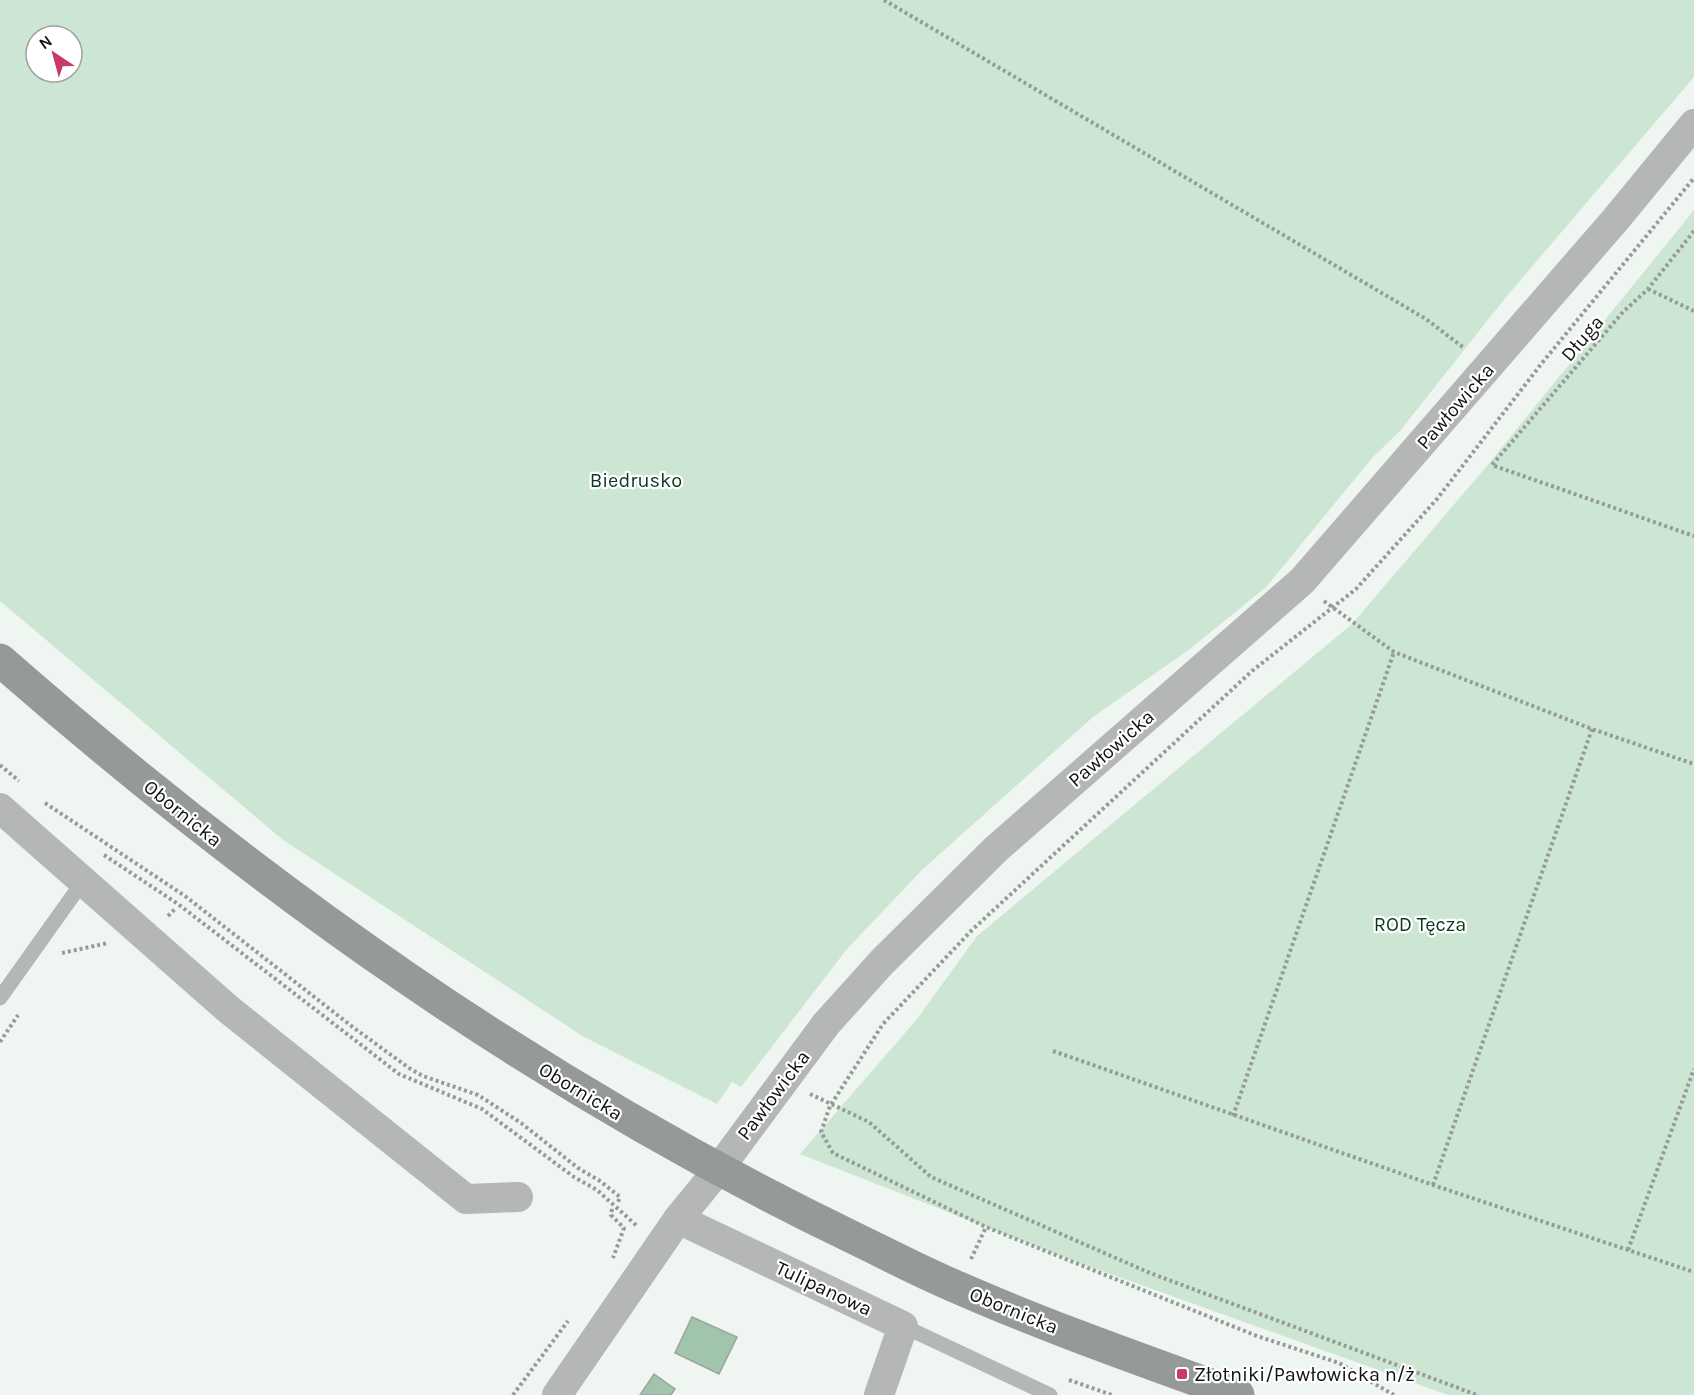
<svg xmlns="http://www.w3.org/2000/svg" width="1694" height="1395" viewBox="0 0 1694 1395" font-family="Karla,sans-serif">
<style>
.green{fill:#cde6d4;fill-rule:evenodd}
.building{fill:#a1c4ac;stroke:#9da49f;stroke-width:1.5}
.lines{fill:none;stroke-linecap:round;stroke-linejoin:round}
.path{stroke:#969b97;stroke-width:4;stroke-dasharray:3 3;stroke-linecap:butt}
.service{stroke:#b4b7b5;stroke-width:15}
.minor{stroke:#b4b7b5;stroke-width:30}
.secondary{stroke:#959a97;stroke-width:33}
.poi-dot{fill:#c83a68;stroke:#fff;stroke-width:2}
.labels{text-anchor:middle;stroke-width:4.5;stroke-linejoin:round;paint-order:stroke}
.street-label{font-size:20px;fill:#101311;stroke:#fff}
.park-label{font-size:20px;fill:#0c3820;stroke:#fff}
.poi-label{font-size:20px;fill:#101311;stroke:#fff;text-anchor:start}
</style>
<rect width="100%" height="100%" fill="#eff6f1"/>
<!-- green -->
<path class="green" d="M0 0H1694V77L1506 297 1400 431 1373 457 1266 587 1190 649 1093 717 922 870 847 949 741 1087 732 1082 717 1104 584 1037 283 840 0 601ZM36 36H72V72H36Z
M1694 210V1395H1448L1063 1257 800 1154 917 1019 977 936 1352 624 1486 467Z"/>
<!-- building -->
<path class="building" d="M692 1317 737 1337 719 1374 675 1353Z
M654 1374 675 1389 671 1395H640Z"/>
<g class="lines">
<!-- path -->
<path class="path" d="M884 0 1426 319 1464 348
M1694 231 1648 289 1623 312 1492 465 1694 536
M1648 289 1694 311
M1324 601 1394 652 1592 729 1694 764
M0 765 19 781
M45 803 185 896 354 1028 409 1068 423 1076 478 1095 521 1123 578 1168 600 1181 620 1197 618 1202
M104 855 178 904 399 1074 482 1109 574 1177 597 1190 637 1226
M168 916 175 909
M62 953 108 943
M0 1042 18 1015
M1053 1051 1433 1185 1694 1272
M810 1094 869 1122 931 1177 1150 1273 1477 1395
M1233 1116 1394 652
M1433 1185 1592 729
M612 1209 611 1215 624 1228 613 1258
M1628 1250 1694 1069
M971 1259 986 1227
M1069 1380 1112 1395
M513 1395 568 1321
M1394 1395 1339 1363 1257 1336 986 1227 833 1153 821 1132 830 1106 883 1024 972 930 1252 671 1356 589 1437 499 1542 363 1694 178"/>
<!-- service -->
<path class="service" d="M0 998 84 880
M903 1326 1050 1395"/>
<!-- minor -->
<path class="minor" d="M0 808 228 1009 466 1199 518 1197
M678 1219 903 1326 879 1395
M557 1395 678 1219 718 1170 826 1024 882 962 996 849 1302 581 1616 219 1694 124"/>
<!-- secondary -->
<path class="secondary" d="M0 660C261 889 540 1087 854 1238 889 1255 923 1273 959 1288 1050 1328 1145 1361 1238 1395"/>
</g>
<!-- markers -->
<rect class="poi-dot" x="1176" y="1368" width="12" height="12" rx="3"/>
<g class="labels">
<!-- street labels -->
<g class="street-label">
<text transform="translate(1582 338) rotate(-49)" y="7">Długa</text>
<text transform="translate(1455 406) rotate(-49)" y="7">Pawłowicka</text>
<text transform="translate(1111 748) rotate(-41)" y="7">Pawłowicka</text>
<text transform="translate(183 813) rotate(39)" y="7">Obornicka</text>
<text transform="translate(581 1091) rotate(31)" y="7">Obornicka</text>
<text transform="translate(773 1095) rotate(-53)" y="7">Pawłowicka</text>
<text transform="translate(824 1288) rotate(25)" y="7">Tulipanowa</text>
<text transform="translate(1014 1310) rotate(22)" y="7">Obornicka</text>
</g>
<!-- park labels -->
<g class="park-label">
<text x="636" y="487">Biedrusko</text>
<text x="1420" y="931">ROD Tęcza</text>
</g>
<!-- poi labels -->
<g class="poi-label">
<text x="1194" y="1381">Złotniki/Pawłowicka n/ż</text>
</g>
</g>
<!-- north arrow -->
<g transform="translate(54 54) rotate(324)"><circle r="28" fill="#ffffff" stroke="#9fa1a0" stroke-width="1.5"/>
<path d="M0-4.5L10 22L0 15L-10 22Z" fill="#c83a68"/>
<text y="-9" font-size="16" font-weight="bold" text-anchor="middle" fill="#101311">N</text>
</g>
</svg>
